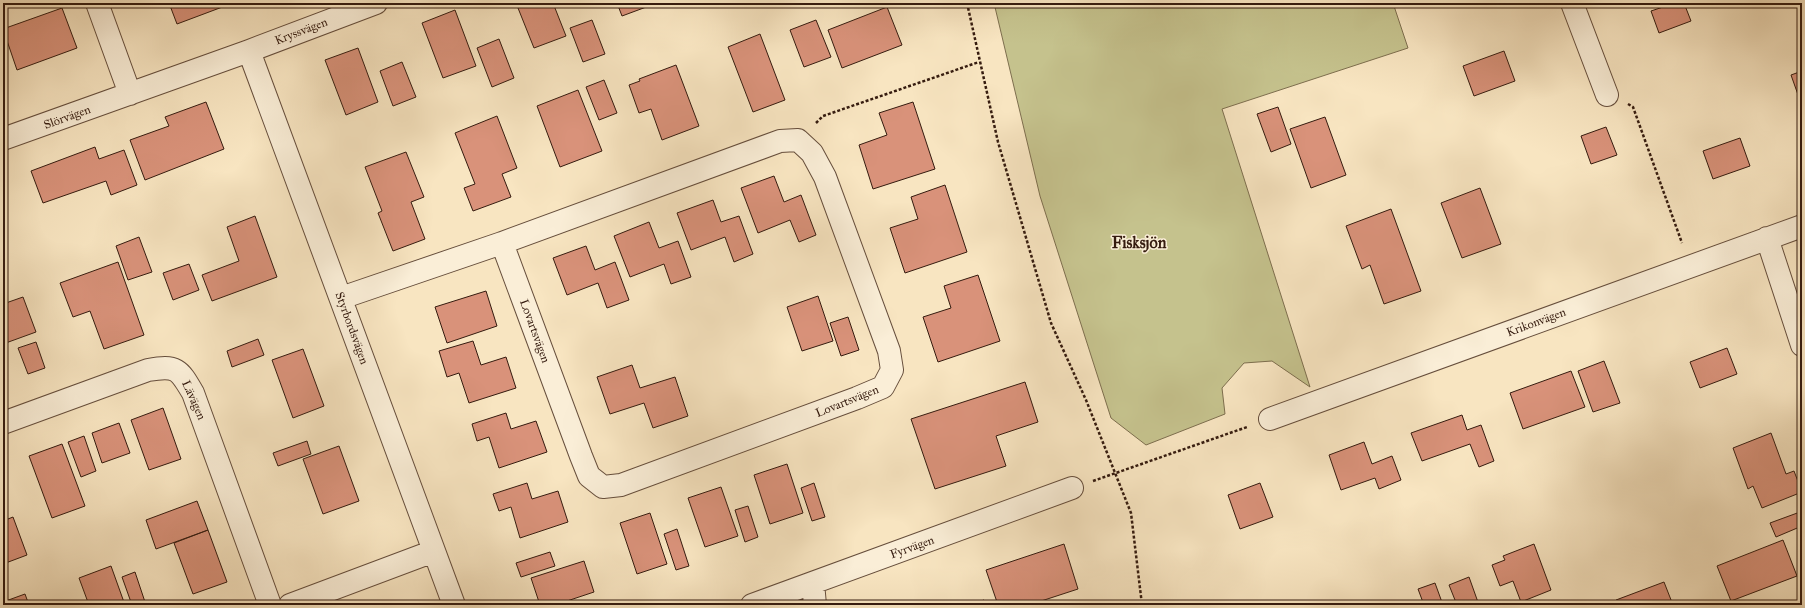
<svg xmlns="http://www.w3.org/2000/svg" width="1805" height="608" viewBox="0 0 1805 608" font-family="'IM FELL Great Primer',serif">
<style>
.green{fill:#c5c28d;stroke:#7d6e4e}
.building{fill:#d9927a;stroke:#351b0f}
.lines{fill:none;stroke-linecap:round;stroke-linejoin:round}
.minor-casing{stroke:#664e3c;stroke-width:24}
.path{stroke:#351b0f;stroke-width:2.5;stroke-dasharray:3 2;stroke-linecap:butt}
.minor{stroke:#faeed7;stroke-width:22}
.labels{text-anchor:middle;stroke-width:3;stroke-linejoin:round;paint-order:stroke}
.street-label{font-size:12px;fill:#351b0f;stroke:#faeed7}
.district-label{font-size:16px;font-weight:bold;fill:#351b0f;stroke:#faeed7}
</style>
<rect width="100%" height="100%" fill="#f8e5c1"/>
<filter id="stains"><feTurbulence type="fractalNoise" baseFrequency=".005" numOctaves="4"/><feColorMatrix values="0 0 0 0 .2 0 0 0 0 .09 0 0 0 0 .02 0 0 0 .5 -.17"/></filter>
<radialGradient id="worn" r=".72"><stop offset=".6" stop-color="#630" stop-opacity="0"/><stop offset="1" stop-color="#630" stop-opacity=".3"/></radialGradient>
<!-- green -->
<path class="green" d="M994 3H1393L1408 48 1222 109 1310 387 1272 361 1244 363 1222 388 1225 414 1146 445 1111 418 1040 196Z"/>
<!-- building -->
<path class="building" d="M169 3H233L177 24Z
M516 3H553L566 36 534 48Z
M617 3H657L622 16Z
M1675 3H1684L1691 21 1659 33 1651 11Z
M887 7 902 45 842 68 828 30Z
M62 8 77 48 17 70 3 29Z
M455 10 476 66 443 78 422 23Z
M592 20 605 54 583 62 570 28Z
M816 20 831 57 804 67 790 30Z
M760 34 785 100 753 112 728 47Z
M499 39 514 78 492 87 477 48Z
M358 48 378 102 346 115 325 60Z
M1504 51 1515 81 1474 96 1463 66Z
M402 62 416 97 393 106 380 71Z
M676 65 699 126 662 140 651 109 639 113 629 85 640 81 639 79Z
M1802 71V106L1791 75Z
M604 80 617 113 599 120 586 87Z
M578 90 602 151 560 167 537 106Z
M206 102 224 149 145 180 130 140 169 126 165 117Z
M913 102 935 169 873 189 859 145 887 135 879 113Z
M1278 107 1291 144 1271 152 1257 114Z
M497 116 517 168 502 174 511 197 473 211 464 188 475 184 455 133Z
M1325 117 1346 175 1311 188 1290 129Z
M1606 127 1617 155 1591 164 1581 136Z
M1740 138 1750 166 1713 179 1703 151Z
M95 147 99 159 124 150 137 185 111 195 106 181 43 203 31 171Z
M406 152 424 197 411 202 425 239 393 251 378 213 382 211 365 167Z
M774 176 784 202 801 195 816 235 799 242 790 220 758 233 741 188Z
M945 185 967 252 905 273 890 228 918 219 911 197Z
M1480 188 1501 244 1462 258 1441 203Z
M713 200 721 222 739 216 753 254 734 262 725 237 691 250 677 213Z
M1391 209 1421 291 1384 304 1370 265 1362 269 1346 226Z
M255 216 277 277 212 301 202 275 239 261 227 227Z
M649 222 659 248 678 241 691 277 671 284 664 264 630 277 614 236Z
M139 237 152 272 128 280 116 246Z
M586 246 595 270 615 262 629 300 607 308 598 283 567 295 553 258Z
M118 262 144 335 104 349 90 311 73 317 60 283Z
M189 264 199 290 173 300 163 273Z
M978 275 1000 341 938 362 923 317 951 308 944 286Z
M486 291 497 326 447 343 435 307Z
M818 296 833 341 802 351 787 307Z
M23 297 36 332 3 344V304Z
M848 317 859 350 841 356 830 323Z
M258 339 264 355 232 367 227 351Z
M473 341 481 365 506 357 516 388 469 403 459 373 447 377 439 351Z
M36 342 45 368 28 374 18 348Z
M1727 348 1737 374 1700 388 1690 362Z
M303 349 324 406 293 418 272 360Z
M1604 361 1620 403 1593 412 1578 371Z
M632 365 640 388 675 377 688 416 653 428 644 403 610 414 597 377Z
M1571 371 1585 407 1523 429 1510 393Z
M1025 382 1038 422 996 436 1006 466 935 489 911 419Z
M163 408 181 459 149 470 131 420Z
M506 413 511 429 536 421 547 452 499 468 489 437 477 441 472 424Z
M1462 415 1467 430 1481 425 1494 461 1479 467 1470 444 1422 461 1411 433Z
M119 423 130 453 102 463 92 433Z
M1771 433 1786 474 1794 471 1802 492 1762 508 1753 486 1748 489 1733 448Z
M84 436 96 471 81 477 68 442Z
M307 441 311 454 278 466 273 453Z
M1364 442 1372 464 1392 456 1401 480 1379 489 1375 478 1341 490 1329 455Z
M62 444 85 506 52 518 29 456Z
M339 446 359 501 323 514 303 459Z
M787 464 803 513 770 524 754 475Z
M527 483 532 499 558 491 568 522 520 538 511 507 499 511 493 494Z
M814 483 825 517 812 521 801 488Z
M1260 483 1273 517 1240 529 1228 495Z
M721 487 738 536 705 547 688 498Z
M197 501 208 530 156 549 146 520Z
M748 506 758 537 745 542 735 510Z
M1800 512 1802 517V526L1776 537 1770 523Z
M650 513 667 564 637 574 620 523Z
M13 517 27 555 3 564V521Z
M677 529 689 566 676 570 664 534Z
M208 530 227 582 193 594 174 543Z
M1783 540 1797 576 1731 601 1717 566Z
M1064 544 1078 589 1029 605H998L986 570Z
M1534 544 1551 590 1521 602 1513 581 1500 586 1492 565 1505 560 1503 556Z
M550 552 555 566 521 577 516 563Z
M584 561 594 592 555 605H540L531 578Z
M111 566 125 605H89L79 578Z
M135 572 146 605H132L122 577Z
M1469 577 1479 605H1457L1449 585Z
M1664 582 1673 605H1618L1616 600Z
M1435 583 1443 605H1424L1418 589Z
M25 594 29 605H3V602Z
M984 600 985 605H968Z"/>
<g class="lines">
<defs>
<path id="minor" d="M97 3 130 94
M1572 3 1607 95
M249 51 454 605
M3 139 249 51 376 3
M1767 238 1802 345
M341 298 502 243 780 141 798 140 812 153 825 177 889 351 892 370 883 387 857 398 621 485 603 487 589 476 581 456 502 243
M1270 419 1802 226
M3 423 148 370C177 365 179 369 193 393L270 605
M813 583 815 605
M290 605 434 551
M752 605 1072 488"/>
</defs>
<!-- minor casing -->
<use href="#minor" class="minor-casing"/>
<!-- path -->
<path class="path" d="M967 3 998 142 1051 323 1086 400 1131 513 1142 605
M1628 104 1633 107 1682 243
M816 123 823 116 979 62
M1093 481 1247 427"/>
<!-- minor -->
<use href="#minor" class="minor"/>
</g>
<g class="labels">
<!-- street labels -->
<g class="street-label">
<text transform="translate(301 31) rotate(-21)" y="4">Kryssvägen</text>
<text transform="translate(67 117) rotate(-20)" y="4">Slörvägen</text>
<text transform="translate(1536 322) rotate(-20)" y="4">Krikonvägen</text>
<text transform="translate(352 328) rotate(70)" y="4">Styrbordsvägen</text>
<text transform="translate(535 331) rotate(70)" y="4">Lovartsvägen</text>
<text transform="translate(194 400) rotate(66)" y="4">Lävägen</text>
<text transform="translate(847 401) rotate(-22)" y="4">Lovartsvägen</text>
<text transform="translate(912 547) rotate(-20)" y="4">Fyrvägen</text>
</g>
<!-- district labels -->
<g class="district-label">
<text x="1139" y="248">Fisksjön</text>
</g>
</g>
<!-- margin -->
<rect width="1805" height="608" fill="none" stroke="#f8e5c1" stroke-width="16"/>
<rect x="4" y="4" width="1797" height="600" fill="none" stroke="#351b0f" stroke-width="2"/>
<rect x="8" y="8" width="1789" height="592" fill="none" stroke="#351b0f"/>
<rect width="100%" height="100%" filter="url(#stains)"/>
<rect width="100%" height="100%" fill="url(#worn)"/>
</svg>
